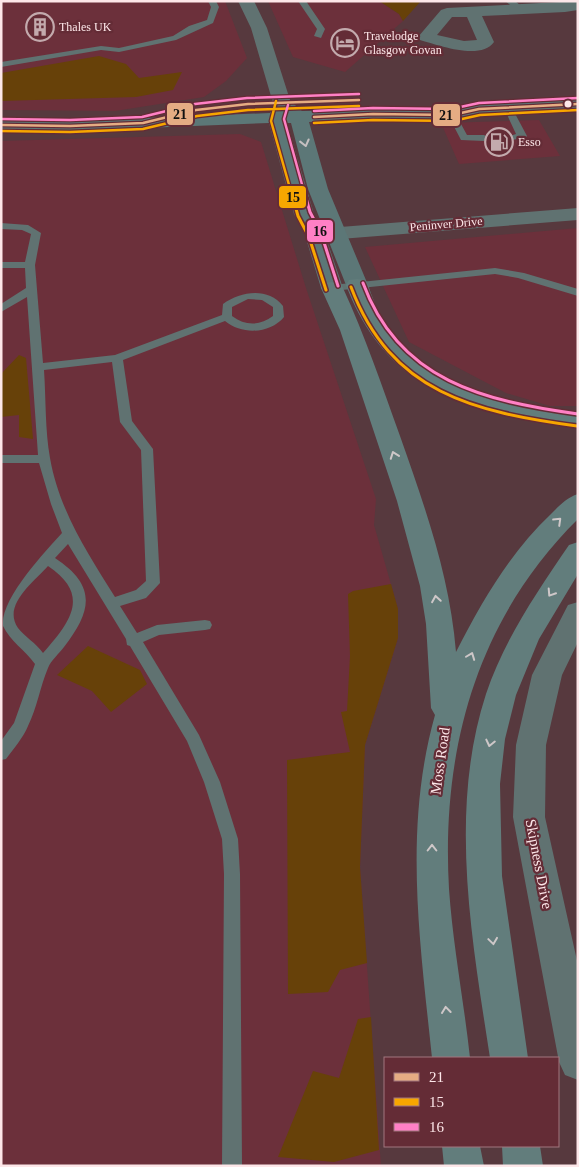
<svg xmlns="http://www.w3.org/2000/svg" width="579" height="1167" viewBox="0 0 579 1167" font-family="Georgia,serif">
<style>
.built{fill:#6c303b}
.green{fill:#674109}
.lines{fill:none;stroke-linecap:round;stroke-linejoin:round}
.lane{fill:#607271;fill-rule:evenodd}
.street{fill:#607271;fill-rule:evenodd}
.secondary{fill:#5c7777;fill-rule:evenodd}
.primary{fill:#627d7c;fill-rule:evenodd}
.bus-1-casing{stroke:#642c36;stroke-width:5}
.bus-2-far1-casing{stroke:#642c36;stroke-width:5}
.bus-2-casing{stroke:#642c36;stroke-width:6}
.bus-3-far1-casing{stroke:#642c36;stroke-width:5}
.bus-3-casing{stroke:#642c36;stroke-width:6}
.bus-1{stroke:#e5ac83;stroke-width:2.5}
.bus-2-far1{stroke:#f7a600;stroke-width:2.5}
.bus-2{stroke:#f7a600;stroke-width:3}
.bus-3-far1{stroke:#ff80c5;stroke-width:2.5}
.bus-3{stroke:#ff80c5;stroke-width:3}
.oneway{stroke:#c5c0c1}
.oneway2{stroke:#cec7c8}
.bus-dot{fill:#fde7e9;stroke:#642c36;stroke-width:2}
.labels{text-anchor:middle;stroke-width:4.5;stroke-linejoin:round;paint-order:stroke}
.far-poi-label{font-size:12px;fill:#fde7e9;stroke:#642c36;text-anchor:start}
.far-street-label{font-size:12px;fill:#fde7e9;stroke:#642c36}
.street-label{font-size:15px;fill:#fde7e9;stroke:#642c36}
.line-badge{stroke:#642c36;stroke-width:2}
.pale-badge-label{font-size:14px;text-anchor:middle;font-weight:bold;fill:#111}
</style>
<rect width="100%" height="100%" fill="#57393e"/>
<!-- built -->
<path class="built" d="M1 1H225L247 58 226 81 204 97 115 111 1 110Z
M268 1H379L399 14 403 21 345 72 293 57Z
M539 120 560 156 459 164 441 123Z
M240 134 261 142 306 288 376 499 374 525 398 609V638L365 745 360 867 381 1166H1V141Z
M578 228V406H550L506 393 409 342 365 247Z"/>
<!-- green -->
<path class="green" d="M379 1H421L403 21 399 14Z
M99 56 126 64 139 78 182 72 173 90 136 97 1 101V73Z
M19 355 26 358 33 439 19 437V415L1 417V374Z
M391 584 398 609V638L365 745 360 867 367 963 340 970 328 992 288 994 287 760 350 752 341 712 347 711 350 656 348 594 353 591Z
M88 646 140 670 147 684 111 712 92 691 57 675Z
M371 1017 379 1150 334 1162 278 1157 313 1071 339 1078 358 1019Z"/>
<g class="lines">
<!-- lane -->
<path class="lane" d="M208 1H216L219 7 213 23 176 40 119 52 101 50 1 67V62L101 46 119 48 173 36 189 26 207 20 211 7Z
M298 1H306L325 29 321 38 314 36 317 29Z
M505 1H515L525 9 518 11Z
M508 105 512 108 527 136 525 138 511 140 506 137 516 134 504 108Z
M449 113H455L467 135H484L489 138 484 141 461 140 448 115Z
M1 223 28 225 41 233 35 265 43 363 115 355 222 315 223 304C241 291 268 287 283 306L284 317C270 334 242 335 225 321L123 360 132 421 153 449 160 583 146 598 120 606 137 633 157 625 205 620 210 621 212 625 210 629 205 630 159 635 143 642 199 735 220 782 238 839 240 874 242 1166H222L224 874 222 839 204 782 187 741 130 646 127 645 126 639 68 544 55 558C96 585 93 610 64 647 59 654 51 660 48 668 40 687 37 708 28 726 23 738 14 748 6 759L1 760V741L14 723 35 664C25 650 10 641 3 626 0 599 45 552 62 533L51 504 39 463H1V455H38L27 297 1 312V304L26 288 25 268H1V262H25L31 234 22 230 1 229ZM248 299 262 300 273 307V316C260 326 245 326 232 316V307ZM112 362 120 422 141 450 146 581 136 590 115 597C88 554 59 510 50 458 45 430 46 399 44 370ZM48 566C91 595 71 621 43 653 36 643 25 637 18 628 2 605 34 582 48 566Z
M495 268 524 273 578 289V296L518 278 495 274 332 291 327 288 332 285Z"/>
<!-- street -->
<path class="street" d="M238 1H254L267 28 291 103 288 107H276L273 103 251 28Z
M578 1V10L565 12 482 16 494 42C481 61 438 45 420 40L418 37 441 10 447 8ZM452 17H467L477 40 464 41 437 35Z
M578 208V220L315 241 308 239 305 235 308 231 315 229Z
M578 602V642L562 675 546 745 545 817 578 965V1080L565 1075 559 1062 513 817 516 745 532 675 568 605Z"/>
<!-- secondary -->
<path class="secondary" d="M282 98 288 99 302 111 373 109 452 110 479 104 578 99V109L479 114 452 120 373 119 309 122 328 189 368 285 365 290 357 291 349 290 346 285 308 189 291 123H287L314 214 325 235 343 288 340 293 332 294 324 293 321 288 305 235 294 214 269 123 70 131 1 130V120L70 121 270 113 276 99Z"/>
<!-- primary -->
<path class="primary" d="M357 279 365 280 368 285C372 297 377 309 383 320 422 387 508 404 578 412V428C473 415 386 392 346 285L349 280Z
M332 282 340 283 343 288C365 336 382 386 400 436 425 507 450 577 456 652 482 601 509 554 551 514 559 506 566 498 578 494V519C477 619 441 749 449 889 453 946 464 1002 470 1058H432C420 942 403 829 435 715L431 708 426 624 420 586 397 501 340 330 321 288 324 283Z
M578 542V574L539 639 516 695 505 739 500 784 502 876 528 1058H490C472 940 448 811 486 694 504 640 537 592 569 545Z
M442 1146H480L484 1166H444Z
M502 1146H540L543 1166H503Z"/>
<defs>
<path id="bus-1" d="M314 117 373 114 452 115 479 109 578 104
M1 125 70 126 143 123 196 110 248 104 359 100"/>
<path id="bus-2-far1" d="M276 101 271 121 293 199
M314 123 373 120 453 121 480 115 578 110
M1 131 70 132 143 129 197 116 248 110 359 106"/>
<path id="bus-2" d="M293 198 298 216 309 237 326 290
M351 287C391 393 474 412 577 426"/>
<path id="bus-3-far1" d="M288 105 284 119 306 199
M314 111 373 108 451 109 479 103 578 98
M1 119 70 120 142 117 195 104 247 98 359 94"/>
<path id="bus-3" d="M306 198 310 212 321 233 338 286
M363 283C399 381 484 401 578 414"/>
</defs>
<!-- bus-1 casing -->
<use href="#bus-1" class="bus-1-casing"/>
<!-- bus-2-far1 casing -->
<use href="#bus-2-far1" class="bus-2-far1-casing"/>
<!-- bus-2 casing -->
<use href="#bus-2" class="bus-2-casing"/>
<!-- bus-3-far1 casing -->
<use href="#bus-3-far1" class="bus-3-far1-casing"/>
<!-- bus-3 casing -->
<use href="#bus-3" class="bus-3-casing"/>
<!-- bus-1 -->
<use href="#bus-1" class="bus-1"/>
<!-- bus-2-far1 -->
<use href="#bus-2-far1" class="bus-2-far1"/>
<!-- bus-2 -->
<use href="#bus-2" class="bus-2"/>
<!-- bus-3-far1 -->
<use href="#bus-3-far1" class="bus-3-far1"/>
<!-- bus-3 -->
<use href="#bus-3" class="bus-3"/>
</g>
<!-- one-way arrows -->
<defs><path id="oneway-chevron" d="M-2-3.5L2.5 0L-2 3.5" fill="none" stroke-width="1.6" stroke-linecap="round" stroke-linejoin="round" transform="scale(1.25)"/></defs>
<use class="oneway" href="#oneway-chevron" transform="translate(305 143) rotate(76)"/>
<g class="oneway2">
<use href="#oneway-chevron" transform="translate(394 455) rotate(-110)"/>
<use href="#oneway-chevron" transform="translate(558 521) rotate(-44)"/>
<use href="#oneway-chevron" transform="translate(551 593) rotate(123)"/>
<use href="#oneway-chevron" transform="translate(436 599) rotate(-99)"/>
<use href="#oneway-chevron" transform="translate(471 656) rotate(-69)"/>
<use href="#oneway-chevron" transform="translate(490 743) rotate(103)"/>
<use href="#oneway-chevron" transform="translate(432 848) rotate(-90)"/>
<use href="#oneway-chevron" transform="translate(493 941) rotate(82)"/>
<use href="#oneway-chevron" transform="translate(446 1010) rotate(-97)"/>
</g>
<!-- icons -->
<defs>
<symbol id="building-ring" viewBox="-11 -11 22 22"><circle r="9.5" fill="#642c36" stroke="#c3aaad" stroke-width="1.5"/><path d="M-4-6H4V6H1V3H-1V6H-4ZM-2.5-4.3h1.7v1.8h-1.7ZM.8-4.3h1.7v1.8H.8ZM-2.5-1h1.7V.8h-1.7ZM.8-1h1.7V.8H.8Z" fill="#c3aaad"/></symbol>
<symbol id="hotel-ring" viewBox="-11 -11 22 22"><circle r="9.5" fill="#642c36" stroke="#c3aaad" stroke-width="1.5"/><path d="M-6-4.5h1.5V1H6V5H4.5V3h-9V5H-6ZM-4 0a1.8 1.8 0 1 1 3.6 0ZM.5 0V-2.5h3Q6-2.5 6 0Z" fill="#c3aaad"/></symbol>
<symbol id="fuel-ring" viewBox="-11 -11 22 22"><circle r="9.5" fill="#642c36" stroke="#c3aaad" stroke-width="1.5"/><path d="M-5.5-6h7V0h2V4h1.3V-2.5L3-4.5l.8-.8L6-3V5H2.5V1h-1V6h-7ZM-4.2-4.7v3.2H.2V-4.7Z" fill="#c3aaad"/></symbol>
</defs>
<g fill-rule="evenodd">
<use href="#building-ring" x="24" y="11" width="32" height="32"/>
<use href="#hotel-ring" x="329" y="27" width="32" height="32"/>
<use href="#fuel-ring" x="483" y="126" width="32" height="32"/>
</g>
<!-- markers -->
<circle class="bus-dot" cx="568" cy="104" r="4.5"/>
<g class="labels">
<!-- far-poi labels -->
<g class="far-poi-label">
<text x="59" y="31">Thales UK</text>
<text x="364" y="40">Travelodge<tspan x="364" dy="14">Glasgow Govan</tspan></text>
<text x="518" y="146">Esso</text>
</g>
<!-- far-street labels -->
<g class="far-street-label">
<text transform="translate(446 224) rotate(-5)" y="4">Peninver Drive</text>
</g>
<!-- street labels -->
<g class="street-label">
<text transform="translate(440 761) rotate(-82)" y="5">Moss Road</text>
<text transform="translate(539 864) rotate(79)" y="5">Skipness Drive</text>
</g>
</g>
<g class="line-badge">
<rect x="166" y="102" width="28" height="24" rx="5" fill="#e5ac83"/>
<rect x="432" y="103" width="29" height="24" rx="5" fill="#e5ac83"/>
<rect x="278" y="185" width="29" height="24" rx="5" fill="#f7a600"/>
<rect x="306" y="219" width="28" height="24" rx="5" fill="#ff80c5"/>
</g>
<g class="pale-badge-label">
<text x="180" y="119">21</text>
<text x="446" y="120">21</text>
<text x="293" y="202">15</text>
<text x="320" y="236">16</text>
</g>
<!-- border -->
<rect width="579" height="1167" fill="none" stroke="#fde7e9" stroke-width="5"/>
<!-- legend -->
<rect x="384" y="1057" width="175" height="90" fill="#642c36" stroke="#a1777e"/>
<rect x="394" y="1073" width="25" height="8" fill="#e5ac83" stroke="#a1777e"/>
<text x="429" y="1082" font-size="15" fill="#fde7e9">21</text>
<rect x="394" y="1098" width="25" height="8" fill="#f7a600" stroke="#a1777e"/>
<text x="429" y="1107" font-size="15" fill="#fde7e9">15</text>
<rect x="394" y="1123" width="25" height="8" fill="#ff80c5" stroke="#a1777e"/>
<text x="429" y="1132" font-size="15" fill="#fde7e9">16</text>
</svg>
